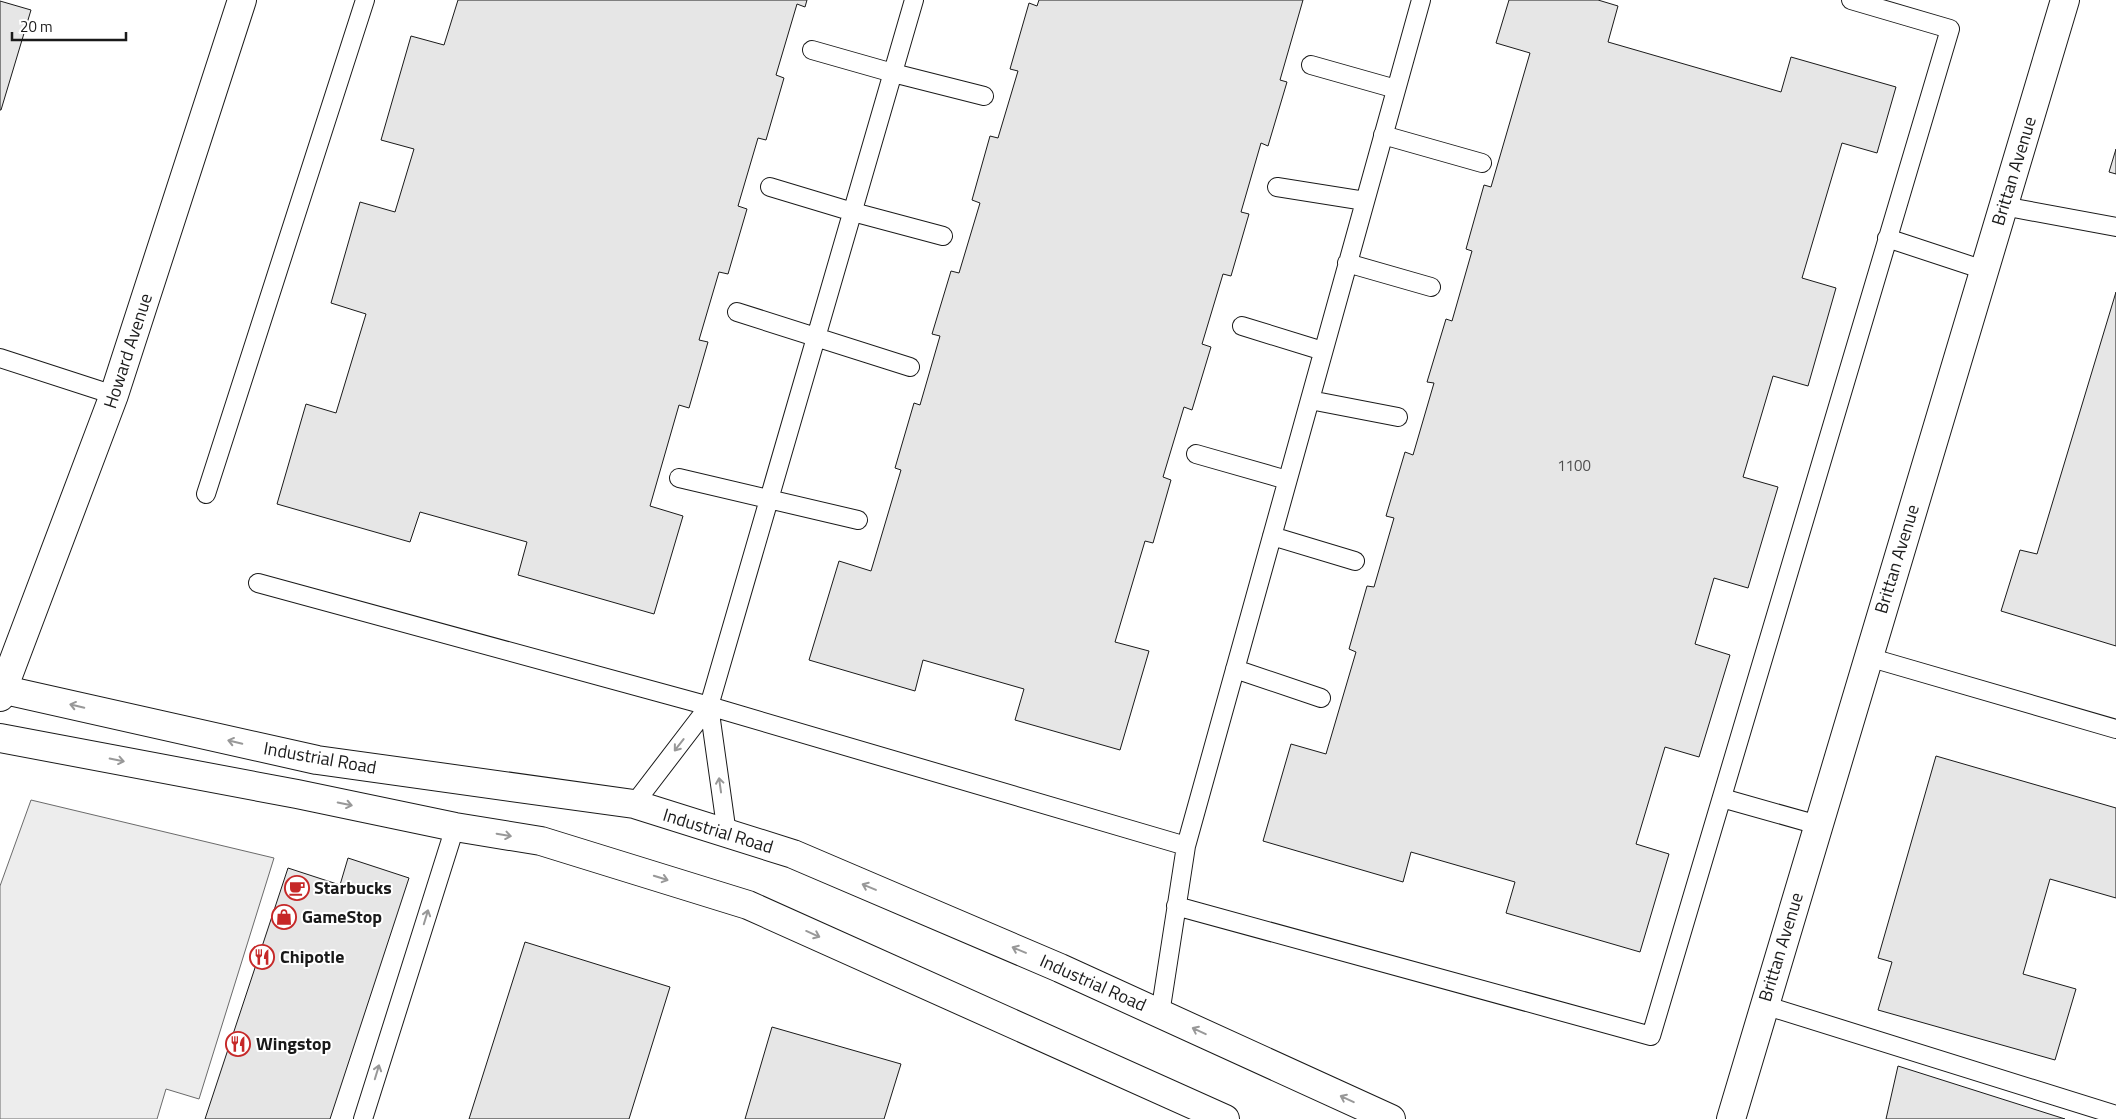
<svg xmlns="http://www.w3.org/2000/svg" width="2116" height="1119" viewBox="0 0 2116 1119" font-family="'Titillium Web',sans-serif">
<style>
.built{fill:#ededed;stroke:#6a6a6a}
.building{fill:#e6e6e6;stroke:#1a1a1a}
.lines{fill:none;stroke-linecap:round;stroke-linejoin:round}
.lane-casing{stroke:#1a1a1a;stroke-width:20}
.secondary-casing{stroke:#1a1a1a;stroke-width:30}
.lane{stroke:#fff;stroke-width:18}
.secondary{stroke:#fff;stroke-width:28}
.oneway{stroke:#989898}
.labels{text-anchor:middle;stroke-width:4;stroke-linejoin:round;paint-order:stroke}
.number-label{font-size:15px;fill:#4d4d4d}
.street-label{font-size:18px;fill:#1a1a1a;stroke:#fff}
.poi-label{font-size:18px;font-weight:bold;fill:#1a1a1a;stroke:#fff;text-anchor:start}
</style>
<rect width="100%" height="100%" fill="#fff"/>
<!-- built -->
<path class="built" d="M31 800 274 858 199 1099 166 1089 157 1119H0V886Z"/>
<!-- building -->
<path class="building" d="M458 0H807L805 7 797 4 776 75 784 78 766 140 758 138 738 206 747 209 728 274 719 272 699 340 708 342 689 408 679 405 650 506 683 516 654 614 518 575 527 542 420 512 410 542 277 504 306 404 336 413 366 314 331 303 360 202 395 212 414 149 381 140 411 36 444 45Z
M1039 0H1303L1280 80 1287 82 1268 146 1261 143 1241 212 1249 214 1231 276 1223 274 1202 344 1211 347 1192 410 1184 407 1163 477 1171 480 1153 543 1145 541 1115 642 1149 651 1120 750 1015 720 1024 689 923 660 915 691 809 660 839 561 871 571 901 470 895 468 914 403 920 405 940 336 932 334 951 271 959 273 980 203 972 200 990 136 998 138 1018 71 1010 69 1029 3 1037 6Z
M1509 0H1598L1618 6 1608 42 1781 92 1791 57 1896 87 1877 153 1842 143 1802 278 1836 288 1808 386 1773 376 1743 477 1778 487 1748 588 1714 578 1695 644 1730 655 1699 757 1665 747 1636 844 1669 854 1640 952 1506 913 1515 882 1411 852 1403 882 1263 841 1291 744 1326 754 1356 652 1349 649 1367 586 1374 587 1394 518 1386 516 1405 452 1413 455 1434 383 1427 382 1446 319 1452 321 1472 251 1466 249 1484 185 1491 187 1530 53 1496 43Z
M0 1 31 10 1 110H0Z
M2116 149V174L2109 172Z
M2116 292V646L2001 611 2020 550 2037 554Z
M1936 756 2116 808V898L2050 879 2023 974 2076 989 2055 1060 1878 1010 1892 962 1878 958Z
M348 858 409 878 330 1119H205L288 868 340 885Z
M525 942 670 987 629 1119H469Z
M772 1027 901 1064 884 1119H745Z
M1898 1066 2065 1119H1886Z"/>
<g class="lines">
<defs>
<path id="lane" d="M812 50 893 73 984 96
M1311 65 1396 89
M1383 135 1482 163
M770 187 853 212 943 236
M1277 187 1365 201
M2003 206 2116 227
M1887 238 1984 270
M1347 263 1431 287
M737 312 910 367
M1242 326 1323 351
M0 358 114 395
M1310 400 1398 417
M1196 454 1287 480
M679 478 858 520
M206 494 365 0
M1272 536 1355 561
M258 583 709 706 1186 846
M1868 657 2116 729
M1235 669 1321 698
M709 706 727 834
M1722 798 1818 825
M634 804 709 706 914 0
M1176 906 1651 1036 1950 29 1851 0
M1764 1005 2116 1115
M1160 1014 1186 846 1421 0
M363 1119 455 827"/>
<path id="secondary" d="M0 689 317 760 634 804 793 854 1060 968 1391 1119
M0 697 114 395 242 0
M0 738 297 794 455 827 541 841 748 905 1225 1119
M1731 1119 2065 0"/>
</defs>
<!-- lane casing -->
<use href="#lane" class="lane-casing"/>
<!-- secondary casing -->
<use href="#secondary" class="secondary-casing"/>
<!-- lane -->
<use href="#lane" class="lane"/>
<!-- secondary -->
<use href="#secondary" class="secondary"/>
</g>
<!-- one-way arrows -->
<defs><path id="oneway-shaft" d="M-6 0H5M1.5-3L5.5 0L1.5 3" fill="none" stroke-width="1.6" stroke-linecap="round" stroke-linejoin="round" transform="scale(1.25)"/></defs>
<g class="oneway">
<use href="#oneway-shaft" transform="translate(77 706) rotate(-167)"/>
<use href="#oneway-shaft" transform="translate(235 742) rotate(-167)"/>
<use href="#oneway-shaft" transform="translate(679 745) rotate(128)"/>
<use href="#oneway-shaft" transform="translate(117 760) rotate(11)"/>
<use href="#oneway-shaft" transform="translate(720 785) rotate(-98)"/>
<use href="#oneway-shaft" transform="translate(345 804) rotate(12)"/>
<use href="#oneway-shaft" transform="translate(504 835) rotate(10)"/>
<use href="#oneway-shaft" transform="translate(661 878) rotate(17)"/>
<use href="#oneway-shaft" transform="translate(869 887) rotate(-157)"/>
<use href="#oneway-shaft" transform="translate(426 917) rotate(-73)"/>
<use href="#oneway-shaft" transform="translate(813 934) rotate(24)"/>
<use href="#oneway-shaft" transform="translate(1019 950) rotate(-157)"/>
<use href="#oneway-shaft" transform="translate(1199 1031) rotate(-155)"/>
<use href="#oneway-shaft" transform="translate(377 1072) rotate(-73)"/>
<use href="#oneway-shaft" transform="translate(1347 1099) rotate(-155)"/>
</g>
<!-- icons -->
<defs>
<symbol id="cafe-ring" viewBox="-11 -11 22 22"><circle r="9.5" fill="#fff" stroke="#c62828" stroke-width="1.5"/><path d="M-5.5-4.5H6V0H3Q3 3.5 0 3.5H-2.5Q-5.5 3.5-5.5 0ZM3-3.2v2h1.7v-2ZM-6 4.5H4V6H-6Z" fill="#c62828"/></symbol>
<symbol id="shop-ring" viewBox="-11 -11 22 22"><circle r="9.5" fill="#fff" stroke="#c62828" stroke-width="1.5"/><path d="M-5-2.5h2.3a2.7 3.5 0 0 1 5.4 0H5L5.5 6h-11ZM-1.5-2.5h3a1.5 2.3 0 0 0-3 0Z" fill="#c62828"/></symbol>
<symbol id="restaurant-ring" viewBox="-11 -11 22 22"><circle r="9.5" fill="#fff" stroke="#c62828" stroke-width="1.5"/><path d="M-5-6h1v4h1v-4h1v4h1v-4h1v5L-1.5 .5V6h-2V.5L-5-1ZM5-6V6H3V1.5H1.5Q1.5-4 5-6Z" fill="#c62828"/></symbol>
</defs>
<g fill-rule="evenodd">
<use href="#cafe-ring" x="283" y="874" width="28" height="28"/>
<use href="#shop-ring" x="270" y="903" width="28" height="28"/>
<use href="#restaurant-ring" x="248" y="943" width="28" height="28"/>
<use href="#restaurant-ring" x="224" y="1030" width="28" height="28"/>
</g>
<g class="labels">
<!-- number labels -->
<g class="number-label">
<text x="1574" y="471">1100</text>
</g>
<!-- street labels -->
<g class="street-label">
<text transform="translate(2014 171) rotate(-73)" y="6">Brittan Avenue</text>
<text transform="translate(128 351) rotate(-72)" y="6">Howard Avenue</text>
<text transform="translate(1897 559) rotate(-73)" y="6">Brittan Avenue</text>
<text transform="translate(320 758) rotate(10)" y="6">Industrial Road</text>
<text transform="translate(718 831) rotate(17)" y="6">Industrial Road</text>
<text transform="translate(1781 947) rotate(-73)" y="6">Brittan Avenue</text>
<text transform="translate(1093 983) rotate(24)" y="6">Industrial Road</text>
</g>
<!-- poi labels -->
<g class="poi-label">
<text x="314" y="894">Starbucks</text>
<text x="302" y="923">GameStop</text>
<text x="280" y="963">Chipotle</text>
<text x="256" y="1050">Wingstop</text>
</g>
</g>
<!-- scale -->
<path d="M12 32v8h114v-8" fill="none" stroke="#1a1a1a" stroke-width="2.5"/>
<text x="20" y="32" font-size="15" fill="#1a1a1a" stroke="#ffffff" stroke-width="4" paint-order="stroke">20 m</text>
</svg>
